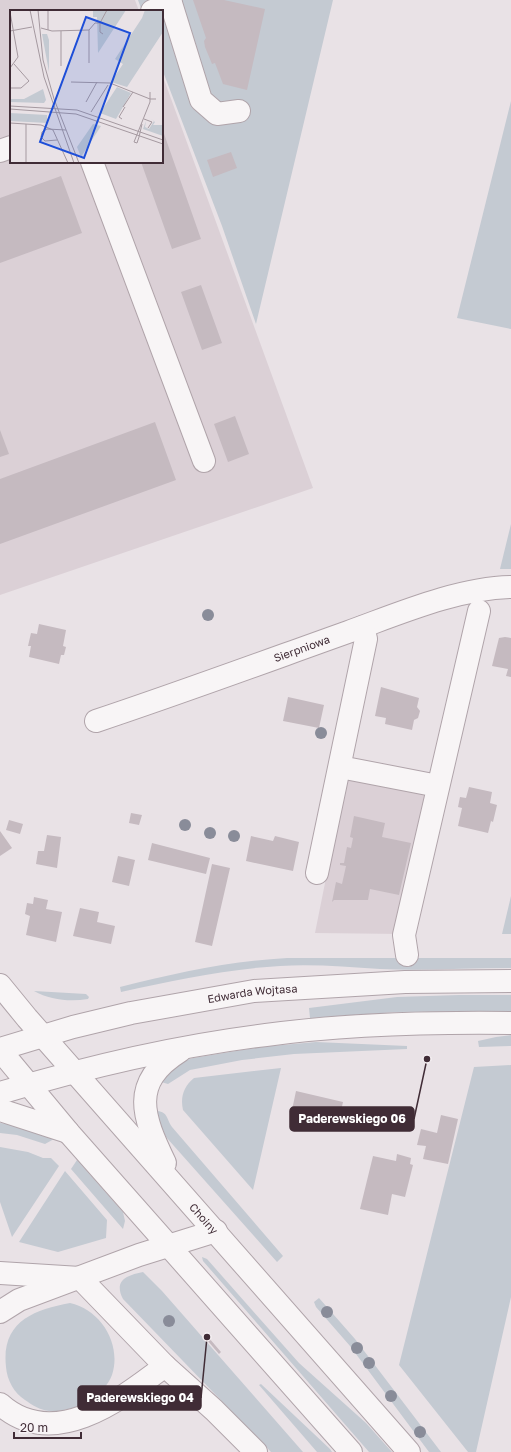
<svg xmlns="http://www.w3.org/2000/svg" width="511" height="1452" viewBox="0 0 511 1452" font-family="'Golos Text',sans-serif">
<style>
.built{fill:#dbd0d6}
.green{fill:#c4cad2}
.building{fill:#c5bac0}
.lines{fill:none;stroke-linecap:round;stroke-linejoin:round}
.minor-casing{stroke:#b0a4aa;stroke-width:24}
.minor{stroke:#f8f5f6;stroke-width:22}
.tree{fill:#898c99}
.labels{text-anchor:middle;stroke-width:3.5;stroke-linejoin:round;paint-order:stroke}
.street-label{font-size:11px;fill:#402c36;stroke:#f7f2f5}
.inset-road{fill:none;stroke:#a599a0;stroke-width:1}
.view{fill:#1d4ed8;fill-opacity:0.15;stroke:#1d4ed8;stroke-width:2}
.inset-edge{fill:none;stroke:#402c36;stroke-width:2}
.leader{fill:none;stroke:#402c36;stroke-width:1.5}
.callout-dot{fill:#402c36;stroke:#f7f2f5;stroke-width:1.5}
.callout{fill:#402c36;stroke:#402c36;stroke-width:1.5}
.callout-label{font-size:12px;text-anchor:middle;font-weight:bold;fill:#fff}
</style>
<rect width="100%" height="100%" fill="#e9e2e6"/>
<!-- built -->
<path class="built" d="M0 0H135L139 11H11V162H162V74L313 488 0 595Z
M346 778 434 795 402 934 315 933Z"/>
<!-- green -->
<path class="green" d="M138 0H333L256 324 222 226 162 69V11H142Z
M511 101V329L457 318Z
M511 524V569H500Z
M511 896V934H502Z
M287 958H511V968C468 968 423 971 380 969 347 967 314 964 280 966 227 969 174 980 121 992L120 987C175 973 231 961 287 958Z
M34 991 86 994 89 997 88 999C70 1002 50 1000 34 991Z
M459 995H511V1011L397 1012 310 1018 309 1008 397 997Z
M511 1035V1046L479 1047 478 1041 496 1037Z
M316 1042 407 1046V1049L294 1054 242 1060 190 1070 168 1084 161 1082C167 1072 181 1061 193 1058L260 1047Z
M511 1065V1297L476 1452H468L399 1365 474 1067Z
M281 1068 253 1190 183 1110C180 1097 184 1086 194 1078Z
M155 1111C168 1111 166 1118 172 1127L283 1256 277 1262 166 1137Z
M0 1123 16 1125 54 1139 45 1144 17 1135 0 1133Z
M0 1147 28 1152 43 1158H51L59 1166 12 1237 0 1202Z
M77 1160 123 1212 125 1221 123 1229 71 1169Z
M65 1171 107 1220 106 1238 58 1252 19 1242Z
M202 1257 207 1259 299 1363 366 1423 392 1452H369L203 1261Z
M143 1272 162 1291 303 1452H271L123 1299C113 1280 128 1275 143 1272Z
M319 1298 355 1339 441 1452H429L350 1346 316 1307 314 1302Z
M70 1303C101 1310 122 1344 112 1375 104 1397 72 1413 49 1411 40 1410 32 1405 25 1400 14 1393 7 1380 6 1367 1 1322 33 1310 70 1303Z
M261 1384 330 1449 332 1452H317L259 1385Z"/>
<!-- building -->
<path class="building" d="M193 0H224L265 9 247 90 223 84 215 63 212 64 205 47 204 41 206 38Z
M162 128 201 239 172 249 141 162H162Z
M231 152 237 168 213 177 207 160Z
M61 176 82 233 0 263V198Z
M201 285 222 343 202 350 181 292Z
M235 416 249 454 228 462 214 424Z
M155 422 176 480 0 544V479Z
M0 430 9 454 0 457Z
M39 624 66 630 63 646 66 647 64 655H61L59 664 29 657 31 646H28L31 633 37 634Z
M505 637 511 638V677L506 676 508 669 492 666 499 638Z
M381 687 419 698 417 707 420 711 418 718 414 720 412 730 385 724 386 718 375 716Z
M288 697 324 705 319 728 283 721Z
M469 787 492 792 490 803 497 805 493 822 491 821 488 833 458 826 462 808 458 807 460 797 466 798Z
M131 813 142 815 139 825 129 823Z
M354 816 385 823 382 837 411 843 399 895 370 889 368 900H334L332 902 336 882 342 884 346 866 340 865V863H344L347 847 351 848 353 838 350 837Z
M9 820 23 824 20 834 6 830Z
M0 831 12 848 0 856Z
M47 835 61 837 57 868 36 864 38 851H44Z
M251 836 273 841 275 836 299 842 293 871 246 861Z
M152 843 210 858 206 874 148 860Z
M118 856 135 860 129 886 112 882Z
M212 864 230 868 212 946 195 942Z
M34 897 48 900 46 909 62 912 56 942 26 935 30 916 25 914 27 903 33 904Z
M80 908 99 912 97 922 115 926 111 944 73 936Z
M296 1091 343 1102 339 1120 334 1119 332 1126 320 1124 322 1117 292 1110Z
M441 1115 458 1119 448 1164 423 1159 426 1146 417 1145 421 1129 437 1133Z
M397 1154 411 1158 410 1164 413 1165 405 1197 392 1194 388 1215 360 1209 373 1156 396 1161Z
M209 1338 221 1352 219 1354 207 1340Z"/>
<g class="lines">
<defs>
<g id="minor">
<path d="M170 0 201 100 217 114 239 111"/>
<path d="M152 11 171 4"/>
<path d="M0 151 11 147"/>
<path d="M92 162 204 461"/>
<path id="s1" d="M96 721C180 693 264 662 348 632 398 614 458 588 511 587"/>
<path d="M340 767 438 786"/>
<path d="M317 873 366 639 363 627"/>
<path d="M407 955 404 935 479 611"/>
<path id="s2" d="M0 985 27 1018 409 1452"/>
<path id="s3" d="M0 1049 73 1027 131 1013 254 991 405 982 511 981"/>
<path d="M0 1050 69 1133 351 1452"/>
<path d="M0 1093C87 1067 176 1046 266 1035 347 1024 429 1022 511 1023"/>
<path d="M0 1110 68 1132"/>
<path d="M165 1163C143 1117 129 1083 180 1051"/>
<path d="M0 1273 80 1278 165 1366 214 1410 256 1452"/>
<path d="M0 1312 19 1300 139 1255 216 1231"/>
<path d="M0 1404C53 1452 120 1400 165 1366"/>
</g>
</defs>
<!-- minor casing -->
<use href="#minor" class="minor-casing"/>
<!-- minor -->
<use href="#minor" class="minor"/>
</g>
<!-- trees -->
<g class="tree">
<circle cx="208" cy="615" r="6"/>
<circle cx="321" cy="733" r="6"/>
<circle cx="185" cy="825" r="6"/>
<circle cx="210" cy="833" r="6"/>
<circle cx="234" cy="836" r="6"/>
<circle cx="327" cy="1312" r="6"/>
<circle cx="169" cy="1321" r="6"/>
<circle cx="357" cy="1348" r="6"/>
<circle cx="369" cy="1363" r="6"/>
<circle cx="391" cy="1396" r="6"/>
<circle cx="420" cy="1432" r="6"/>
</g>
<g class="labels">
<!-- street labels -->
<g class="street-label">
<text dy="4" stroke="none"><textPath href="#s1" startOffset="218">Sierpniowa</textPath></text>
<text dy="4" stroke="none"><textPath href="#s3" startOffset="259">Edwarda Wojtasa</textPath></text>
<text dy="4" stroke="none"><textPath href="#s2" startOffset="310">Choiny</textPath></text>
</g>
</g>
<!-- overview -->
<g transform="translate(10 10)">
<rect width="153" height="153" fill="#e9e2e6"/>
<path d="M83 0H116L88 43 87 7H83ZM135 0H153V22L117 77 101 72 113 54 105 49 132 8ZM32 24H37L39 30V62ZM107 77 121 83 106 109 90 103ZM33 79 36 90 34 93 0 92V89H14ZM0 103 37 105V113L0 111ZM141 109 145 112 143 115H153V126L133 119 136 111 135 117 139 119 144 111ZM83 114 91 116 71 147 67 137Z" fill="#c4cad2"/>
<path class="inset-road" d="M20 0 34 67 64 153M28 0 33 50 44 89 69 153M38 0V20M0 2 8 47 0 58M31 18 42 21 79 20 85 13H90M79 20V53M0 21 22 17M51 21V56M93 24 90 22V13L97 0M61 72 100 73 140 89H146M0 78H11L19 71 4 54M76 92 87 72M0 96 67 100 153 130M113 97 123 82M0 99 66 104 153 134M81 102 98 75M112 109 109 107 115 97M134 109 142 112 138 118M0 113 31 115 43 120 58 153M132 114 129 127 127 133 124 132 140 92V82M47 130 35 131 31 127 32 122 37 119 56 120M16 153V114"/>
<path class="view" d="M76 7 120 23 74 148 30 132Z"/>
<rect width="153" height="153" class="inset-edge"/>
</g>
<!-- callouts -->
<path class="leader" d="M427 1059L414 1119M207 1337L201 1398"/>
<g class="callout-dot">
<circle cx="427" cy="1059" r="4"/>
<circle cx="207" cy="1337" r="4"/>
</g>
<g class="callout">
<rect x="290" y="1107" width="124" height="24" rx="4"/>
<rect x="78" y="1386" width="123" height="24" rx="4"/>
</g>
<g class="callout-label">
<text x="352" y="1123">Paderewskiego 06</text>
<text x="140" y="1402">Paderewskiego 04</text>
</g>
<!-- scale -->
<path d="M14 1432v6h67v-6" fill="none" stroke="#402c36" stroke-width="2"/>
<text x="20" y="1432" font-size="12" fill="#402c36" stroke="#f7f2f5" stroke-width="3" paint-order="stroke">20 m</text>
</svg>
